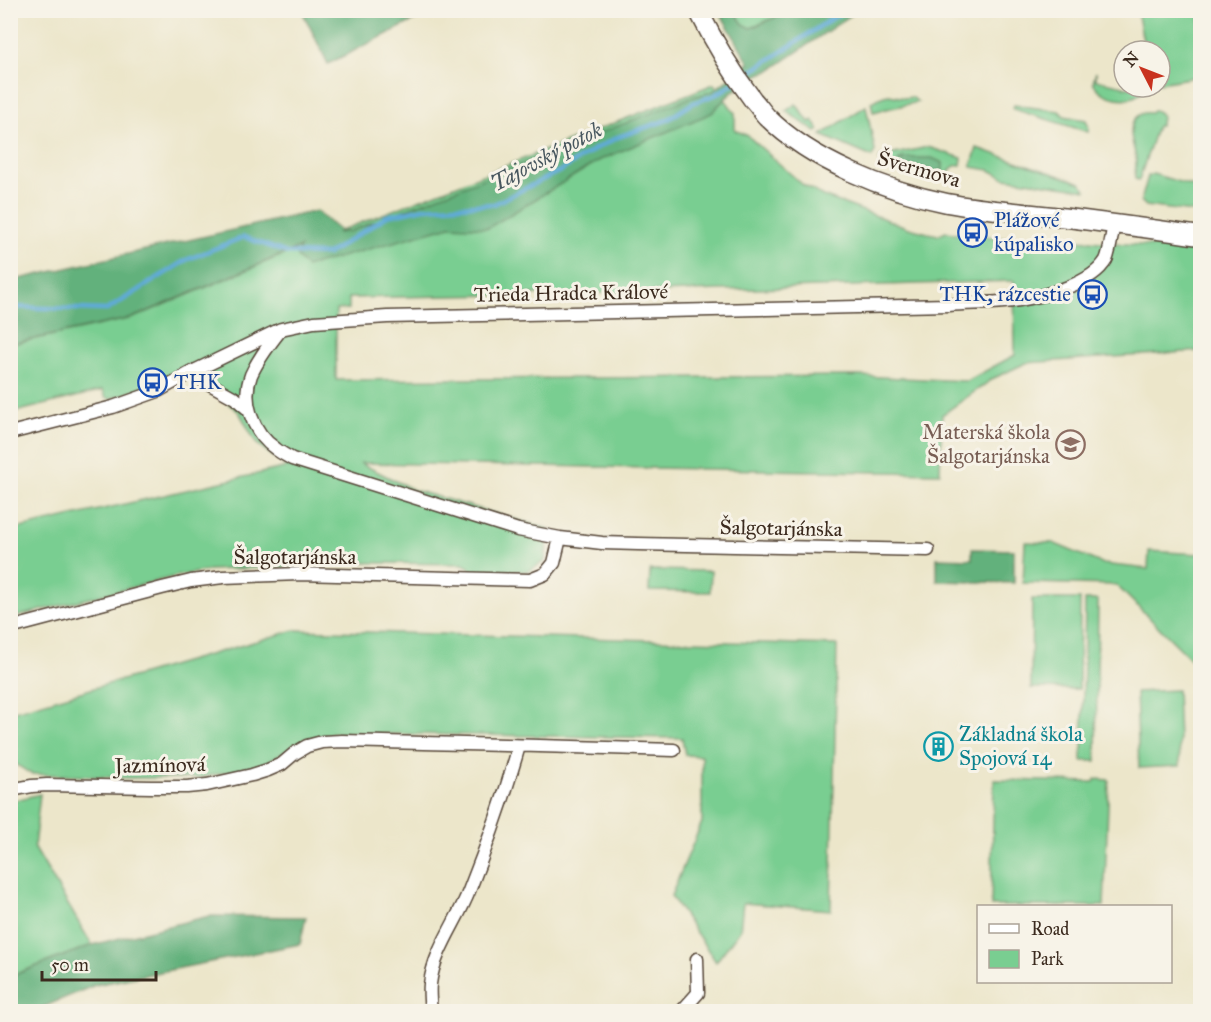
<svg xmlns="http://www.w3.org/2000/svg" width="1211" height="1022" viewBox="0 0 1211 1022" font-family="'IM FELL Great Primer',serif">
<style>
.green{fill:#79ce91;stroke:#5a7c58;stroke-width:1.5;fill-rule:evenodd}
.forest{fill:#62b17b;stroke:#4e6e4c;stroke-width:1.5}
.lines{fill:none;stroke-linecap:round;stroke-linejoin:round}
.stream{stroke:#61aad8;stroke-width:4.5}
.street-casing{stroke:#564638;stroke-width:15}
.secondary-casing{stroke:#564638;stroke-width:21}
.street{stroke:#fff;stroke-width:12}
.secondary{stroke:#fff;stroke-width:18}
.labels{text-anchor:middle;stroke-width:6;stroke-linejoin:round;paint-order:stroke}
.street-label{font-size:21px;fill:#3b2a1e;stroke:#f7f3e8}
.transit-label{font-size:21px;fill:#164399;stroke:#f7f3e8;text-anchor:start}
.education-label{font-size:21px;fill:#785e54;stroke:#f7f3e8;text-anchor:end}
.culture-label{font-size:21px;fill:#0d838f;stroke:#f7f3e8;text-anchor:start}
.water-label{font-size:22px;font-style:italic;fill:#48575f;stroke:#f7f3e8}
</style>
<rect width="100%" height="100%" fill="#f7f3e8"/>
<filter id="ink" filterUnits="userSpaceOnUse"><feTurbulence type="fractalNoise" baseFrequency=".0167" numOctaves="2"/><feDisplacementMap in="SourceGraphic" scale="12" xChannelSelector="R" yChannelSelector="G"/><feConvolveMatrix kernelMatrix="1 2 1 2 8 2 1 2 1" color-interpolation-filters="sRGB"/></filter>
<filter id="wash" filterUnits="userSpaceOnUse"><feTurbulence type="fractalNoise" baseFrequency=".008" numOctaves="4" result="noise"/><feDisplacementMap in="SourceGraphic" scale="24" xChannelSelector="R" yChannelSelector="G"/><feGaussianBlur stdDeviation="1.35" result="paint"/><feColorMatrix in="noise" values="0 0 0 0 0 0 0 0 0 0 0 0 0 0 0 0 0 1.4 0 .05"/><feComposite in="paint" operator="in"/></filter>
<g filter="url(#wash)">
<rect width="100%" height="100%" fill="#ece6ca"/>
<!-- green -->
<path class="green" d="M734 11H799L793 15 776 17 751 28 743 24Z
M1137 11H1200V76L1160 83V51H1145Z
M1096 72V80L1124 86V87H1145C1143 90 1138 95 1134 97 1119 102 1100 96 1093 82Z
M714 84 735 113V130L748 136 803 185 823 196 909 228 928 233 938 235 946 232 1020 240 1052 238 1200 250V351L1026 363 994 378 942 415 940 473 360 463 414 490 549 529 545 561 529 571H471L469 567 463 564 300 562 299 566 210 570 177 576 11 618V530L287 467 256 443 239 412 221 398 202 389 191 364 149 384 123 395 109 399 105 396 103 390 11 413V344L133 318 340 231ZM1014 281 1015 355 967 381 859 376 336 380V310L349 309V298L656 292Z
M889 95 905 98 912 97 918 102 873 112 871 102 884 96Z
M796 104 809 122 813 120 819 130 816 132 786 111Z
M1014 105 1059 111 1064 116 1086 120 1089 128 1088 132 1013 109Z
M866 106 875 151 872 157 821 135Z
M1154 110C1163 113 1163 118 1160 126H1157L1139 180 1135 179C1135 173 1136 166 1136 160 1135 146 1126 132 1135 119 1139 113 1144 112 1151 113Z
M928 147 962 158 961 165C953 165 950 169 947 176L919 172 879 160 881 157Z
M977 148 1081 183 1086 190 1005 178 989 170 971 167Z
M1153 174 1200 188V213L1146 206 1141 201 1148 176Z
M1025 542 1053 543 1103 564 1148 569 1149 551 1200 554V668L1116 585 1023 583Z
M650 570 711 571 710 592 649 591Z
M1032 599H1080L1079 689 1031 688Z
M1085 600H1098L1096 761H1082Z
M295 630 837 645 831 910 743 903 740 930 716 962 671 896 702 822V756L685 755 682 738 335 733 305 739 262 765 198 778H128L31 774 11 761V712Z
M1177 690 1180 766 1139 768 1136 692Z
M1095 779 1109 780 1104 906H991L994 780 1094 782Z
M40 794 34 847 92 945 11 976V801Z"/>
<!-- forest -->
<path class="forest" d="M302 11H433L328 64Z
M719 11H734L743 24 751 28 776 17 793 15 799 11H857L769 71C750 75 724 98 712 113L600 160 488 228 450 226 306 267 297 257 300 247 132 318 11 344 10 281 316 211 340 231 337 233 350 231 689 98 713 91 749 63Z
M902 158H932L943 163V170L933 171 898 161Z
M972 549 1014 550V583L937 581V558L972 559Z
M209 916 306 917 300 944 95 985 34 1011H11V976L92 945Z"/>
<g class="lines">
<!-- stream -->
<path class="stream" d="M743 77 845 10
M10 307 107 310 186 260 244 237 287 253 328 254 387 216 424 208 494 204 560 171 595 149 618 137 667 120 693 103 715 95 736 82"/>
</g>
</g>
<g filter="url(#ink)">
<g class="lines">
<defs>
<path id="street" d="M279 332C268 346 258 359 251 375 241 402 253 433 276 449 281 453 287 456 292 459L518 530 560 538 602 543 638 544 928 550
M190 373 235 398 249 410
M10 433 113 407 158 391 190 373 281 329 314 322 387 317 949 305C972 303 996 304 1019 300 1045 296 1092 284 1106 260 1110 252 1112 233 1114 223
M10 628 162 588 191 581 223 577 299 574 530 580 545 574 554 563 560 538
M10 790 32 786 47 785 151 787H187L207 785 252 775 268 770 282 764 295 753 307 746 322 742 342 741C453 743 563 747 674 750
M431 1012C430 1002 429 993 430 984 434 950 457 922 469 891 488 843 505 795 519 746
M681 1012 698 993 697 959"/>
<path id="secondary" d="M698 10C714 42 731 71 753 100 758 105 762 112 767 117 811 161 887 191 947 203 984 210 1023 212 1060 217 1107 223 1154 229 1200 236"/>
</defs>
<!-- street casing -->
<use href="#street" class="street-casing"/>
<!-- secondary casing -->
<use href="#secondary" class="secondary-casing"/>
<!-- street -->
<use href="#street" class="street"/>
<!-- secondary -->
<use href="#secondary" class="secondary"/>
</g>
</g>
<!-- icons -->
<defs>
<symbol id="bus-ring" viewBox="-11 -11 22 22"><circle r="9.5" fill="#f7f3e8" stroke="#1a4fb4" stroke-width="1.5"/><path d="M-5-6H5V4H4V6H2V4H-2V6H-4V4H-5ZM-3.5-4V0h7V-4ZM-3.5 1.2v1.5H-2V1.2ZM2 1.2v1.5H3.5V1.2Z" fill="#1a4fb4"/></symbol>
<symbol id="school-ring" viewBox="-11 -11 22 22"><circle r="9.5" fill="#f7f3e8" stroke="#8d6e63" stroke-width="1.5"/><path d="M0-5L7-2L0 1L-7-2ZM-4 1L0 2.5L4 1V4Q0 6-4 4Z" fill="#8d6e63"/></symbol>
<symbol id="building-ring" viewBox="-11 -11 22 22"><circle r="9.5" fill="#f7f3e8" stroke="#0f9aa8" stroke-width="1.5"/><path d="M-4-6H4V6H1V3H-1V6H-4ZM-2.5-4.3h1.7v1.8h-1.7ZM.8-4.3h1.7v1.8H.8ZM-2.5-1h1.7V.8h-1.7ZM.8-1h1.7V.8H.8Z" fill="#0f9aa8"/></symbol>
</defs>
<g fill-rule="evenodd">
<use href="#bus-ring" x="956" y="216" width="33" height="33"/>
<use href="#bus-ring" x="1076" y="278" width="33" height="33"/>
<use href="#bus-ring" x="136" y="366" width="33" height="33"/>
<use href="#school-ring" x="1054" y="428" width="33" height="33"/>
<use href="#building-ring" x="922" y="730" width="33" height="33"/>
</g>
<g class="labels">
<!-- street labels -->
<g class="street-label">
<text transform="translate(919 169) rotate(16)" y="7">Švermova</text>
<text transform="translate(571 293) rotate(-1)" y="7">Trieda Hradca Králové</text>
<text transform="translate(781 528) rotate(1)" y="7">Šalgotarjánska</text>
<text x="295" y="564">Šalgotarjánska</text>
<text transform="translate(160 765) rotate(-1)" y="7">Jazmínová</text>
</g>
<!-- transit labels -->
<g class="transit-label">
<text x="994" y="227">Plážové<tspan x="994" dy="24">kúpalisko</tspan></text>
<text x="1071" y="301" text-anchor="end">THK, rázcestie</text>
<text x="174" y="389">THK</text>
</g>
<!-- education labels -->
<g class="education-label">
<text x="1050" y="439">Materská škola<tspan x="1050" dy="24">Šalgotarjánska</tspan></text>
</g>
<!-- culture labels -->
<g class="culture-label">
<text x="959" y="741">Základná škola<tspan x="959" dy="24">Spojová 14</tspan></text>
</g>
<!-- water labels -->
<g class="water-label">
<text transform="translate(546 156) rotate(-28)" y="8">Tajovský potok</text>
</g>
</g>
<!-- margin -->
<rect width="1211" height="1022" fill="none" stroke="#f7f3e8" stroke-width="36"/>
<!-- legend -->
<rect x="977" y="905" width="195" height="78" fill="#f7f3e8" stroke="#aca397" stroke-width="1.5"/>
<rect x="989" y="924" width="30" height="9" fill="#ffffff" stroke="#aca397" stroke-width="1.5"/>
<text x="1031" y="935" font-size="18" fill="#3b2a1e">Road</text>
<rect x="989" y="950" width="30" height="18" fill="#79ce91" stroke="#aca397" stroke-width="1.5"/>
<text x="1031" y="965" font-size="18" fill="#3b2a1e">Park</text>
<!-- north arrow -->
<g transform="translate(1142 69) rotate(312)"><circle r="28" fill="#f7f3e8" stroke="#aca397" stroke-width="1.5"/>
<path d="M0-4.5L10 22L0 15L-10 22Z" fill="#c8321e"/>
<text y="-9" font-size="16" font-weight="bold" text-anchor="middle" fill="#3b2a1e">N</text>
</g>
<!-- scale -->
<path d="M42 971v9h114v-9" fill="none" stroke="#3b2a1e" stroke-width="3"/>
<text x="51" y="971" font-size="18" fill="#3b2a1e" stroke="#f7f3e8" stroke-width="4.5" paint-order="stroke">50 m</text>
</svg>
